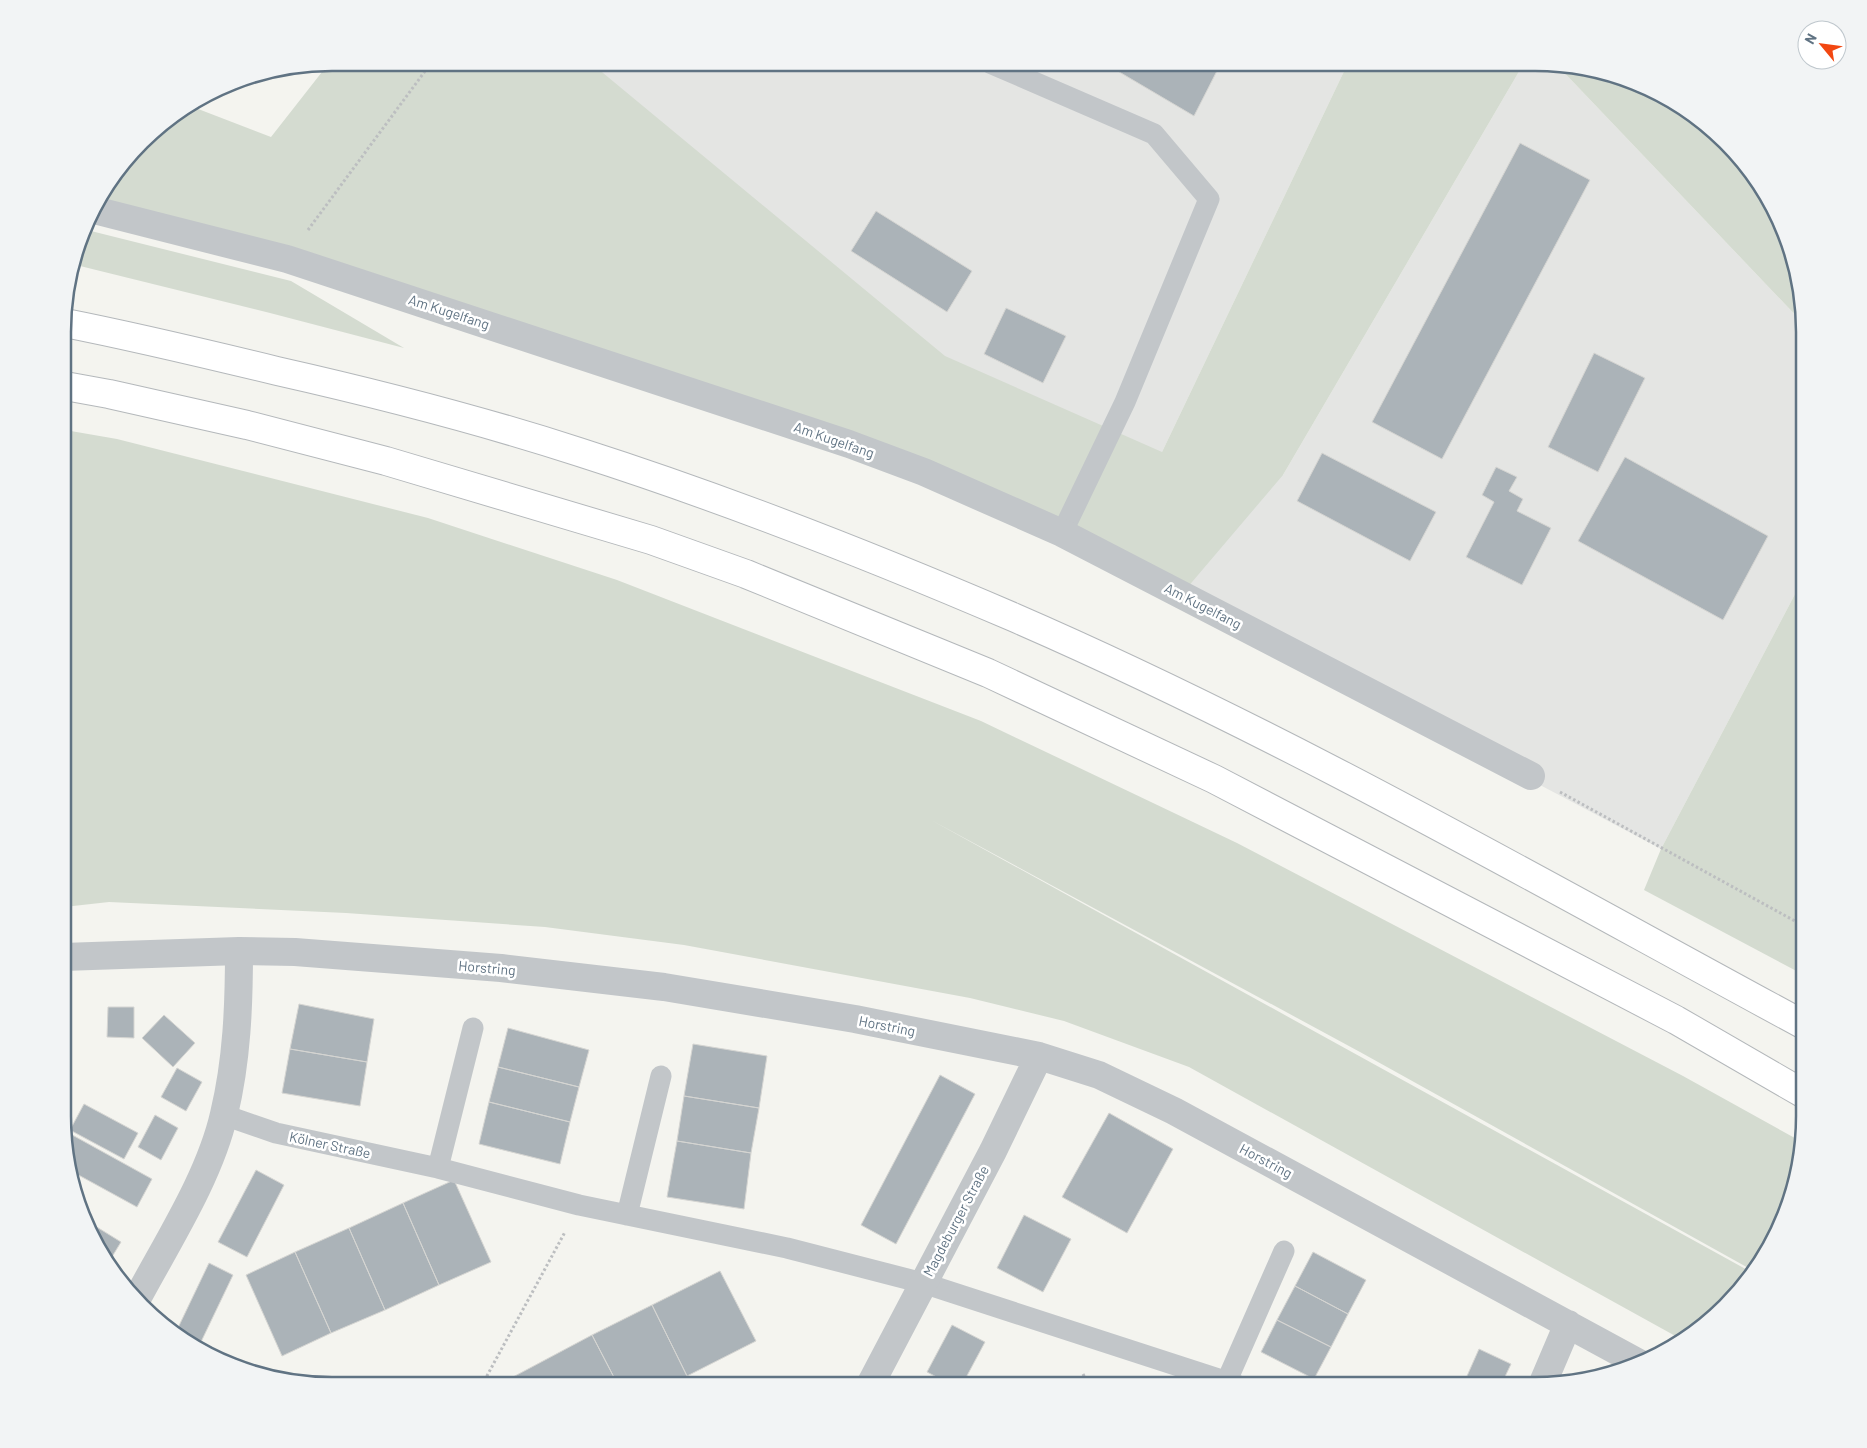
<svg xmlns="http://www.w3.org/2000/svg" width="1867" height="1448" viewBox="0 0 1867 1448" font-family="Barlow,sans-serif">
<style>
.built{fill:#e4e5e3}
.green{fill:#d4dbd0}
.building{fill:#abb3b8;stroke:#d5d5d2}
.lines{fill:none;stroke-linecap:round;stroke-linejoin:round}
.highway-casing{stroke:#b4b8bb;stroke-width:30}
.path{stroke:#bcbec0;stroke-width:3;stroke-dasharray:2.5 2.5;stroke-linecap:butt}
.lane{stroke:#c2c6c9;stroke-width:21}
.street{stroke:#c2c6c9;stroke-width:28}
.highway{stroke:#fff;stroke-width:28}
.labels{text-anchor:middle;stroke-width:5;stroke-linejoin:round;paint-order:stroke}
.street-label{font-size:14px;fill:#607383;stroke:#fff}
.rim{fill:none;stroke:#607383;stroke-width:2.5}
</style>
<rect width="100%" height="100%" fill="#f4f4ef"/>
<!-- built -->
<path class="built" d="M431 63H1348L1162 452 1283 475 1524 63 1556 64 1803 323 1804 577 1661 849 1181 595Z"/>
<!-- green -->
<path class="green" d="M329 63H591L945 356 1162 452 1348 63H1524L1283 475 1181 595 999 505 99 198 155 129 193 107 271 137Z
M1556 64 1638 83 1712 129 1777 213 1795 263 1803 323Z
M87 230 291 281 404 348 270 313 76 265Z
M65 430 117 439 428 518 617 580 981 721 1237 843 1683 1076 1802 1142 1784 1219 1752 1270 1360 1052 931 820 1751 1272 1738 1293 1679 1338 1189 1067 1064 1021 970 998 684 945 545 927 346 913 109 902 64 907Z
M1804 577V975L1644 890 1661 849Z"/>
<!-- building -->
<path class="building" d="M1104 63H1221L1194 116Z
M1520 143 1590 180 1442 459 1372 422Z
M876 211 972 271 947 312 851 251Z
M1006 308 1066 336 1043 383 984 354Z
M1594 353 1645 378 1598 472 1548 447Z
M1322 453 1436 512 1410 561 1297 501Z
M1625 457 1768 536 1723 620 1578 541Z
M1496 467 1517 477 1509 491 1523 499 1517 511 1551 528 1522 585 1466 557 1494 502 1482 495Z
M299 1004 374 1019 367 1062 290 1049Z
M108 1007H134V1038L107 1037Z
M164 1015 195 1043 173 1067 142 1038Z
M508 1028 589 1050 579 1087 498 1067Z
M693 1044 767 1056 759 1108 684 1096Z
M290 1049 367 1062 360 1106 282 1093Z
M498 1067 579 1087 570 1122 489 1102Z
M177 1068 202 1082 186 1111 161 1097Z
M940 1075 975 1094 896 1244 861 1225Z
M684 1096 759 1108 751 1153 677 1141Z
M489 1102 570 1122 560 1164 479 1144Z
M84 1104 138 1133 124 1159 70 1130Z
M1109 1113 1173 1149 1127 1233 1062 1197Z
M155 1115 178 1128 161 1160 138 1147Z
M65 1131 152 1179 137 1207 73 1172 63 1134Z
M677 1141 751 1153 744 1209 667 1197Z
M256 1170 284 1185 247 1257 218 1242Z
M454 1180 491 1262 439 1285 403 1203Z
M403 1203 439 1285 385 1310 349 1228Z
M1024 1215 1071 1239 1043 1292 997 1268Z
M87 1221 121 1242 110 1260 90 1235Z
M349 1228 385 1310 331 1333 295 1252Z
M295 1252 331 1333 282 1356 246 1275Z
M1313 1252 1366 1280 1348 1314 1295 1286Z
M209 1263 233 1275 199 1346 176 1332Z
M720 1271 756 1341 687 1376 652 1305Z
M1295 1286 1348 1314 1331 1347 1277 1320Z
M652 1305 687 1376 669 1385H618L592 1335Z
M1277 1320 1331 1347 1314 1379 1261 1352Z
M952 1325 985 1342 962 1385H952L927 1372Z
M592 1335 618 1385H518L513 1377Z
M1479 1349 1511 1364 1501 1385H1463Z"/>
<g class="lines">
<defs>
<path id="highway" d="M65 323C136 337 207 354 277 371 379 394 480 420 579 452 726 499 871 556 1013 617 1285 735 1543 884 1804 1025
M65 386 109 394 247 425 386 461 651 540 746 574 988 673 1214 779 1676 1020 1804 1094"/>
</defs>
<!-- highway casing -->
<use href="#highway" class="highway-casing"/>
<!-- path -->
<path class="path" d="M308 230 431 63
M1560 792 1804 926
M1083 1374 1089 1385
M482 1385 565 1232"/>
<!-- lane -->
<path class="lane" d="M990 63 1154 134 1209 199 1125 402 1062 533
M224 1115 276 1133 438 1168 579 1205 787 1248 923 1283 1237 1385
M438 1168 473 1028
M627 1215 661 1076
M1225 1385 1284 1251"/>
<!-- street -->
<path class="street" d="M94 210 287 259 849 444 924 472 1062 533 1531 776
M63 957 239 951 295 952 501 968 664 987 855 1019 1039 1056 1099 1075 1174 1111 1639 1363
M138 1297C168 1241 210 1176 224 1114 237 1060 239 1005 239 951
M870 1385 993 1151 1039 1056
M1542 1385 1568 1324"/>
<!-- highway -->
<use href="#highway" class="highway"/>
</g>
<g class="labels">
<!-- street labels -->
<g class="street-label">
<text transform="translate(449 312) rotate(18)" y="5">Am Kugelfang</text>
<text transform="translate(834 440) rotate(19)" y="5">Am Kugelfang</text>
<text transform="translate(1203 606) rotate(27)" y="5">Am Kugelfang</text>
<text transform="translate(487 968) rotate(5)" y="5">Horstring</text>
<text transform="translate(887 1026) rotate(11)" y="5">Horstring</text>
<text transform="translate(330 1145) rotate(12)" y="5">Kölner Straße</text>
<text transform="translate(1266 1161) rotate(28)" y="5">Horstring</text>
<text transform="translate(956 1221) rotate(-62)" y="5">Magdeburger Straße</text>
</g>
</g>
<!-- crop -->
<path d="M0 0H1867V1448H0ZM332 71H1535A261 261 0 0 1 1796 332V1116A261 261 0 0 1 1535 1377H332A261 261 0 0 1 71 1116V332A261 261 0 0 1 332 71Z" fill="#f2f4f5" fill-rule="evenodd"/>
<path class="rim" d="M332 71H1535A261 261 0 0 1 1796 332V1116A261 261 0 0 1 1535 1377H332A261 261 0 0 1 71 1116V332A261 261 0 0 1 332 71Z"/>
<!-- north arrow -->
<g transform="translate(1822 45) rotate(299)"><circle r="24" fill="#ffffff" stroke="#bfc7cd"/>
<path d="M0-4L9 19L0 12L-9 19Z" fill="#f24711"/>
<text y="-8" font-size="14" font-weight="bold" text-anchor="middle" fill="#607383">N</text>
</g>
</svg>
